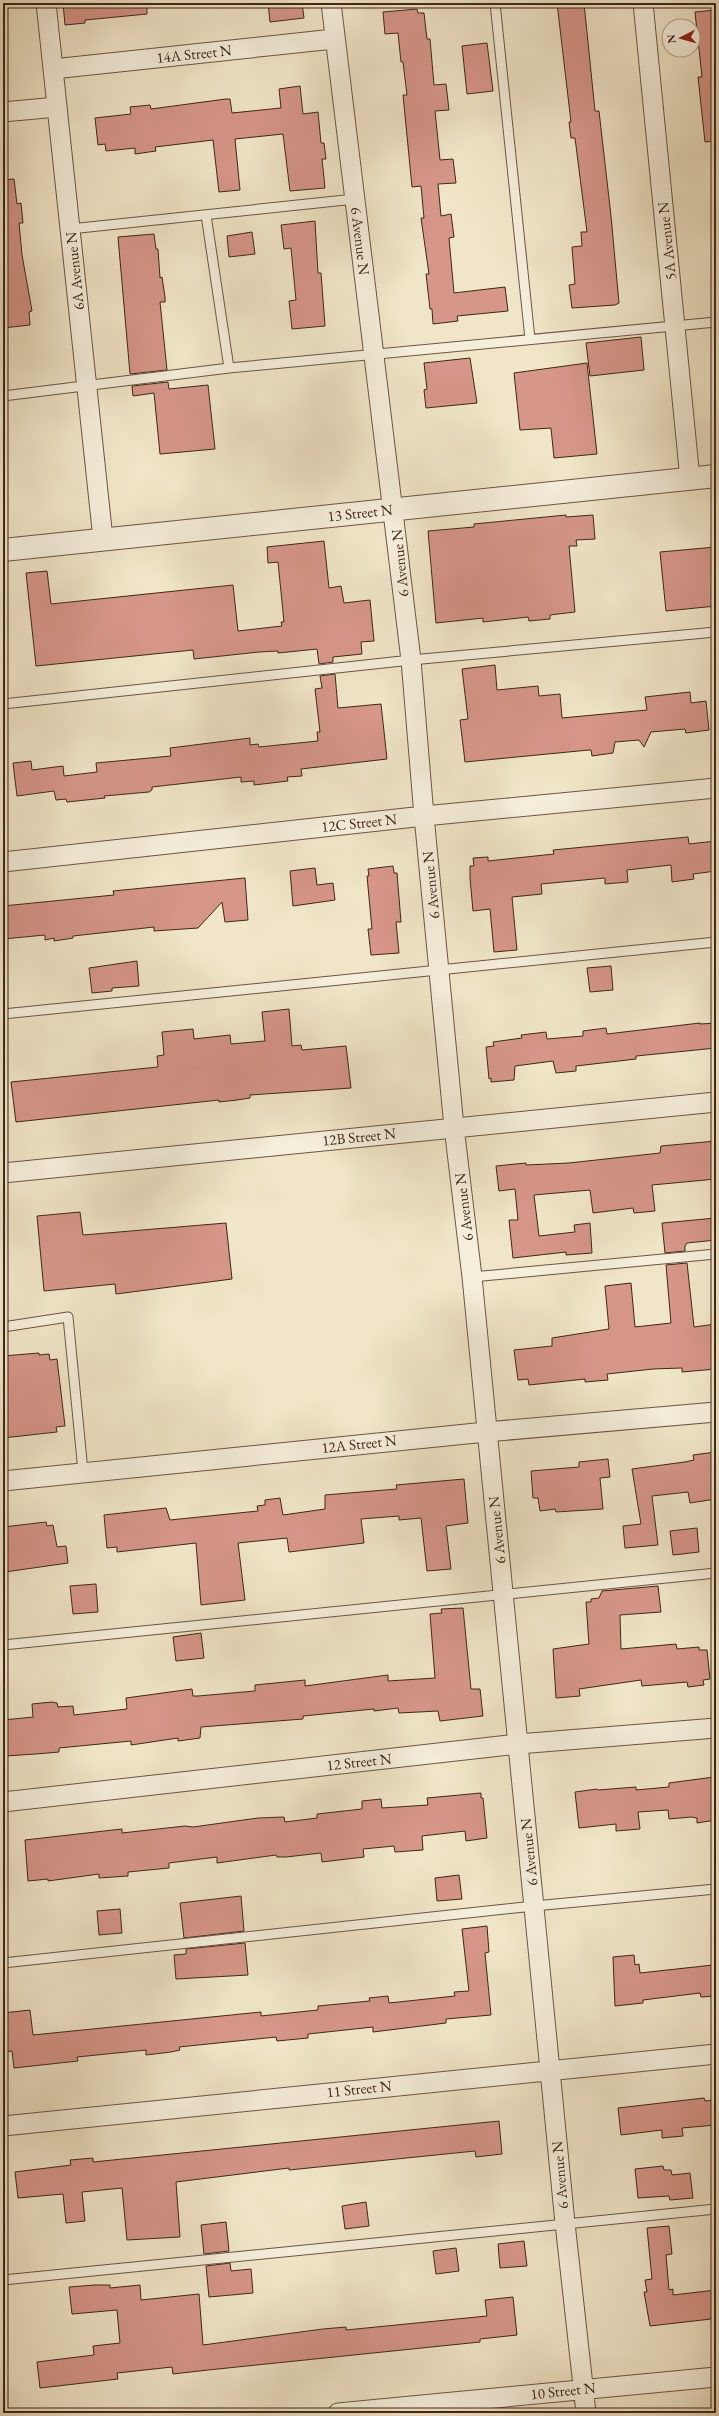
<svg xmlns="http://www.w3.org/2000/svg" width="719" height="2416" viewBox="0 0 719 2416" font-family="'EB Garamond',serif">
<style>
.building{fill:#d69689;stroke:#3e2717}
.lines{fill:none;stroke-linecap:round;stroke-linejoin:round}
.service-casing{stroke:#6a5643;stroke-width:11}
.minor-casing{stroke:#6a5643;stroke-width:21}
.tertiary-casing{stroke:#6a5643;stroke-width:24}
.service{stroke:#f5eedb;stroke-width:9}
.minor{stroke:#f5eedb;stroke-width:19}
.tertiary{stroke:#f5eedb;stroke-width:22}
.labels{text-anchor:middle;stroke-width:4;stroke-linejoin:round;paint-order:stroke}
.street-label{font-size:15px;fill:#3e2717;stroke:#f5eedb}
</style>
<rect width="100%" height="100%" fill="#f0e5c8"/>
<filter id="stains"><feTurbulence type="fractalNoise" baseFrequency=".005" numOctaves="4"/><feColorMatrix values="0 0 0 0 .2 0 0 0 0 .09 0 0 0 0 .02 0 0 0 .5 -.17"/></filter>
<radialGradient id="worn" r=".72"><stop offset=".6" stop-color="#630" stop-opacity="0"/><stop offset="1" stop-color="#630" stop-opacity=".3"/></radialGradient>
<!-- building -->
<path class="building" d="M63 3H147V14L85 20V23L65 25Z
M268 3H302L304 18 270 22Z
M557 3H584L595 111H599L611 216 619 303 615 305 572 308 569 285 575 284 572 247 582 246 581 232H587L575 138H571L569 122H571Z
M417 9 418 13H424L427 39H430L434 85 446 84 449 110 435 111 440 160 453 159 456 183 438 184 441 216 451 214 454 237 449 238 454 293 505 287 508 311 457 316 458 321 433 324 432 309H430L426 274H429L421 218H424L421 186 412 187 403 95H407L403 62H401L398 33 385 34 383 12Z
M716 10V141L705 142 698 77H702L695 12Z
M487 43 493 91 467 94 462 46Z
M300 86 303 114 318 112 321 143H324L326 159H322L325 188 290 191 283 134 235 139 240 190 219 192 213 140 155 147 156 151 135 154V148L106 151 105 144 98 145 95 118 131 114 130 107 150 105 151 109 226 99H230L232 113 281 108 279 89Z
M14 179 17 204 21 203 23 223H19L22 255 32 311 29 312 30 325 3 328V180Z
M315 221 318 273H321L325 326 292 329 289 301 296 300 291 248 284 249 281 225Z
M252 232 255 254 229 257 227 236Z
M154 234 156 249H158L160 278 162 277 165 297V302H160L167 370 130 374 118 237Z
M641 337 644 370 590 376 586 343Z
M470 358 477 403 426 408 424 390 427 389 424 363Z
M587 363 597 454 554 458 551 428 520 430 514 373Z
M168 382 169 389 208 385 215 449 160 454 154 393 133 396 132 386Z
M566 515V517L593 515 595 539 576 540 577 546H569L575 612 550 615V619L529 621 528 617 483 622V618L436 623 428 531 474 527V524Z
M324 541 329 588 341 586 344 603 370 600 374 641 361 642 362 654 333 657V662L319 664 317 649 278 653V651L259 652 194 659 193 650 36 666 26 573 47 571 51 604 233 585 238 631 282 626 281 622H284L278 562 268 563 267 547Z
M716 547V606L666 611 660 552Z
M495 665 497 690 538 686 539 696 560 694 562 718 647 710 645 697 690 692 691 703 706 701 709 730 686 733 685 729 651 732 644 747 639 740 615 742 613 753 592 756 591 750H589L465 762 460 720 468 719 462 669Z
M335 674 338 708 381 704 387 759 301 769 302 776 287 777 288 781 254 785V781L241 782V777L205 781 152 787V790L149 792 104 796 105 798 67 802 66 799 56 800 54 791 17 796 13 763 31 761 32 770 63 766 64 776 97 772 96 763 171 756 170 748 250 738V745L258 744 259 747 318 741 317 732H320L315 689 322 688 320 676Z
M688 837 689 844 716 841V871L693 874 694 879 672 882 671 865 627 870 628 882 605 884V878L541 884 542 894 512 897 517 950 494 952 490 909 473 911 470 878V866H474L473 858 488 857V861L554 854 553 850Z
M393 866 394 873H397L401 922H396L399 953 371 955 368 929H372L367 876H369L368 869Z
M315 868 317 885 333 883 335 900 293 906 290 871Z
M245 878 248 920 225 922 222 902 198 928 154 931V927L73 936V938L54 941V938L45 940V935L3 939V906L114 895 113 891Z
M137 961 139 986 112 988V991L92 993 89 968Z
M611 966 613 990 590 992 587 968Z
M289 1009 292 1046 301 1045 302 1050 346 1046 351 1088 250 1095V1098L237 1100 219 1102V1100L16 1122 11 1082 158 1067 157 1056 164 1055 162 1032 193 1029 194 1039 230 1035 231 1044 265 1041 262 1012Z
M700 1023V1024L716 1023V1048L636 1056V1059L576 1066V1071L556 1073 553 1061 515 1066 514 1080 491 1082V1078L489 1079 486 1047 494 1046 493 1042 522 1038 521 1035 546 1032 547 1039 583 1036V1031L606 1028 607 1034Z
M716 1141V1179L652 1185 655 1211 634 1213 633 1208 593 1213 590 1190 534 1195 539 1236 575 1232 574 1225 590 1223 592 1253 566 1255V1252L513 1258 509 1220H518L515 1189 499 1191 496 1166 526 1163V1165L569 1163 660 1153 661 1146Z
M80 1212 83 1235 226 1223 232 1279 116 1294 115 1284 44 1291 37 1216Z
M716 1218V1240L687 1243 685 1246V1251L665 1253 662 1223Z
M687 1263 694 1327 716 1324V1369L682 1372V1368L653 1369 607 1374 608 1380 585 1382V1379L529 1385 528 1379 518 1380 514 1350 552 1346V1338L609 1329 605 1286 631 1283 635 1327 671 1323 666 1265Z
M39 1353V1355L49 1354 50 1360 57 1359 65 1426 56 1427 57 1432 3 1438V1356Z
M716 1452V1499L690 1503 688 1492 652 1496 658 1545 625 1548 623 1526 641 1524 632 1469 685 1462 694 1460 693 1455Z
M608 1459 610 1477 600 1478 603 1509 556 1512 555 1509 540 1511 538 1498H533L531 1471 579 1467V1462Z
M464 1479 468 1523 446 1526 451 1569 427 1571 421 1518 399 1520V1516L361 1519 364 1543 289 1552 287 1538 238 1543 245 1600 201 1605 196 1543 117 1552V1547L107 1548 104 1515 166 1508 170 1520 258 1511 257 1506 265 1505V1500L280 1498 283 1515 325 1509V1495L397 1489 396 1485Z
M46 1522 47 1526 53 1525 57 1547 66 1546 68 1563 5 1572 3 1527Z
M697 1528 699 1552 673 1555 670 1531Z
M96 1584 98 1612 73 1614 70 1586Z
M658 1586 661 1612 620 1615 621 1649 676 1644 677 1649 699 1647V1650H707L710 1679 703 1680 704 1685 688 1687 687 1682 642 1686 641 1680 579 1689 580 1696 556 1698 553 1649 589 1644 586 1602H591V1599L599 1598 602 1591Z
M463 1608 471 1689H480L483 1716 440 1721 438 1711 399 1713 398 1708 374 1711V1709L303 1716V1719L201 1727 200 1738 178 1741V1738L131 1745V1741L59 1748V1752L36 1754 5 1756 3 1752V1720L33 1717 32 1704 52 1702 57 1703 58 1707 73 1706 74 1715 127 1709 126 1698 192 1689 193 1696H198L255 1691V1685L305 1680V1686L388 1675V1681L435 1678 430 1614 442 1613 441 1609Z
M201 1633 204 1658 176 1661 173 1637Z
M714 1777 716 1820 697 1823V1818L691 1817 669 1819 668 1810 638 1812 640 1829 616 1831V1824L579 1828 575 1792 597 1789 598 1790 636 1787V1790L669 1787V1783Z
M481 1793V1798H483L487 1838 466 1841 465 1831 422 1836 423 1850 395 1852 394 1846 363 1849 364 1857 322 1862 321 1853 286 1857H277L276 1855 217 1863V1857L169 1863V1868L128 1872V1876L99 1878V1874L48 1881V1879L28 1881 25 1840 122 1829V1833L185 1826 193 1827 258 1818 284 1817 285 1822 317 1818V1814L362 1809V1801L381 1799 382 1808 428 1805 427 1798Z
M459 1875 462 1899 437 1901 435 1878Z
M241 1896 244 1931 184 1938 180 1903Z
M120 1909 122 1933 99 1935 97 1911Z
M487 1926 489 1952 485 1953 491 2015 446 2019V2023L373 2032V2027L308 2034V2038L277 2041 276 2037 179 2047 180 2050 171 2052 146 2055V2050L77 2057 78 2061 14 2068 12 2051 3 2052V2013L30 2010 33 2035 261 2012V2016L318 2010V2006L370 2001 369 1998 388 1996 389 2003 455 1996 454 1992 469 1991 462 1929Z
M245 1943 248 1975 176 1979 174 1955 186 1954V1949Z
M634 1955 635 1965 639 1964 640 1973 713 1965V1969H716V1996L701 1997 700 1993 643 2000V2003L615 2006 613 1957Z
M704 2098 705 2101 716 2100V2125L682 2128 683 2136 662 2138V2130L621 2135 618 2108Z
M499 2121 502 2154 476 2157 475 2151 289 2170V2168L176 2182 180 2237 127 2240 122 2188 82 2192 85 2221 66 2223 63 2194 18 2198 15 2172 71 2165 70 2160 93 2158V2162Z
M663 2166 664 2170H671L672 2175 690 2173 693 2198 670 2200 669 2196 638 2198 635 2169Z
M366 2202 369 2226 345 2229 342 2206Z
M226 2222 229 2251 204 2254 201 2225Z
M669 2226 672 2254 666 2255 669 2290 673 2289V2295L716 2290V2316L711 2317V2319L650 2326 644 2292H647L645 2280 652 2279 647 2228Z
M524 2241 527 2266 500 2268 498 2244Z
M456 2248 459 2271 436 2274 433 2251Z
M230 2263 231 2271 251 2269 253 2293 209 2297 206 2266Z
M95 2285H110V2288L140 2285 141 2300 199 2294 203 2345 323 2329 346 2327V2330L487 2316 485 2300 513 2297 517 2335 480 2339V2342L208 2370 173 2374 172 2367 117 2373 118 2379 40 2388 37 2362 94 2355 93 2346 120 2343 117 2310 72 2314 69 2287Z"/>
<g class="lines">
<defs>
<path id="service" d="M495 3 530 339
M206 215 229 368
M70 229 355 199
M3 396 229 368 716 322
M3 704 411 660 716 632
M3 1014 716 942
M472 1277 716 1254
M3 1327 68 1317 83 1471
M3 1645 716 1573
M3 1963 534 1906 716 1889
M3 2280 716 2209"/>
<path id="minor" d="M46 3 103 539
M331 3 411 660 424 816 454 1127 472 1277 565 2223 586 2413
M643 3 690 479
M53 69 334 39
M3 112 57 107
M3 862 424 816 716 788
M3 1173 716 1102
M3 1481 486 1432 716 1412
M3 1802 518 1744 716 1728
M3 2126 716 2054
M338 2413 716 2377"/>
<path id="tertiary" d="M3 550 716 476"/>
</defs>
<!-- service casing -->
<use href="#service" class="service-casing"/>
<!-- minor casing -->
<use href="#minor" class="minor-casing"/>
<!-- tertiary casing -->
<use href="#tertiary" class="tertiary-casing"/>
<!-- service -->
<use href="#service" class="service"/>
<!-- minor -->
<use href="#minor" class="minor"/>
<!-- tertiary -->
<use href="#tertiary" class="tertiary"/>
</g>
<g class="labels">
<!-- street labels -->
<g class="street-label">
<text transform="translate(194 54) rotate(-6)" y="5">14A Street N</text>
<text transform="translate(360 241) rotate(83)" y="5">6 Avenue N</text>
<text transform="translate(667 241) rotate(-96)" y="5">5A Avenue N</text>
<text transform="translate(75 271) rotate(-96)" y="5">6A Avenue N</text>
<text transform="translate(360 513) rotate(-6)" y="5">13 Street N</text>
<text transform="translate(400 563) rotate(-96)" y="5">6 Avenue N</text>
<text transform="translate(359 823) rotate(-6)" y="5">12C Street N</text>
<text transform="translate(431 885) rotate(-96)" y="5">6 Avenue N</text>
<text transform="translate(359 1137) rotate(-6)" y="5">12B Street N</text>
<text transform="translate(464 1207) rotate(-97)" y="5">6 Avenue N</text>
<text transform="translate(359 1444) rotate(-6)" y="5">12A Street N</text>
<text transform="translate(497 1530) rotate(-96)" y="5">6 Avenue N</text>
<text transform="translate(359 1762) rotate(-6)" y="5">12 Street N</text>
<text transform="translate(529 1852) rotate(-96)" y="5">6 Avenue N</text>
<text transform="translate(359 2089) rotate(-6)" y="5">11 Street N</text>
<text transform="translate(560 2175) rotate(-95)" y="5">6 Avenue N</text>
<text transform="translate(563 2391) rotate(-6)" y="5">10 Street N</text>
</g>
</g>
<!-- margin -->
<rect width="719" height="2416" fill="none" stroke="#f0e5c8" stroke-width="16"/>
<rect x="4" y="4" width="711" height="2408" fill="none" stroke="#3e2717" stroke-width="2"/>
<rect x="8" y="8" width="703" height="2400" fill="none" stroke="#3e2717"/>
<!-- north arrow -->
<g transform="translate(681 38) rotate(264)"><circle r="19" fill="#f5eedb" stroke="#ac9e8d"/>
<path d="M0-3L7 15L0 10L-7 15Z" fill="#8f2418"/>
<text y="-6" font-size="11" font-weight="bold" text-anchor="middle" fill="#3e2717">N</text>
</g>
<rect width="100%" height="100%" filter="url(#stains)"/>
<rect width="100%" height="100%" fill="url(#worn)"/>
</svg>
